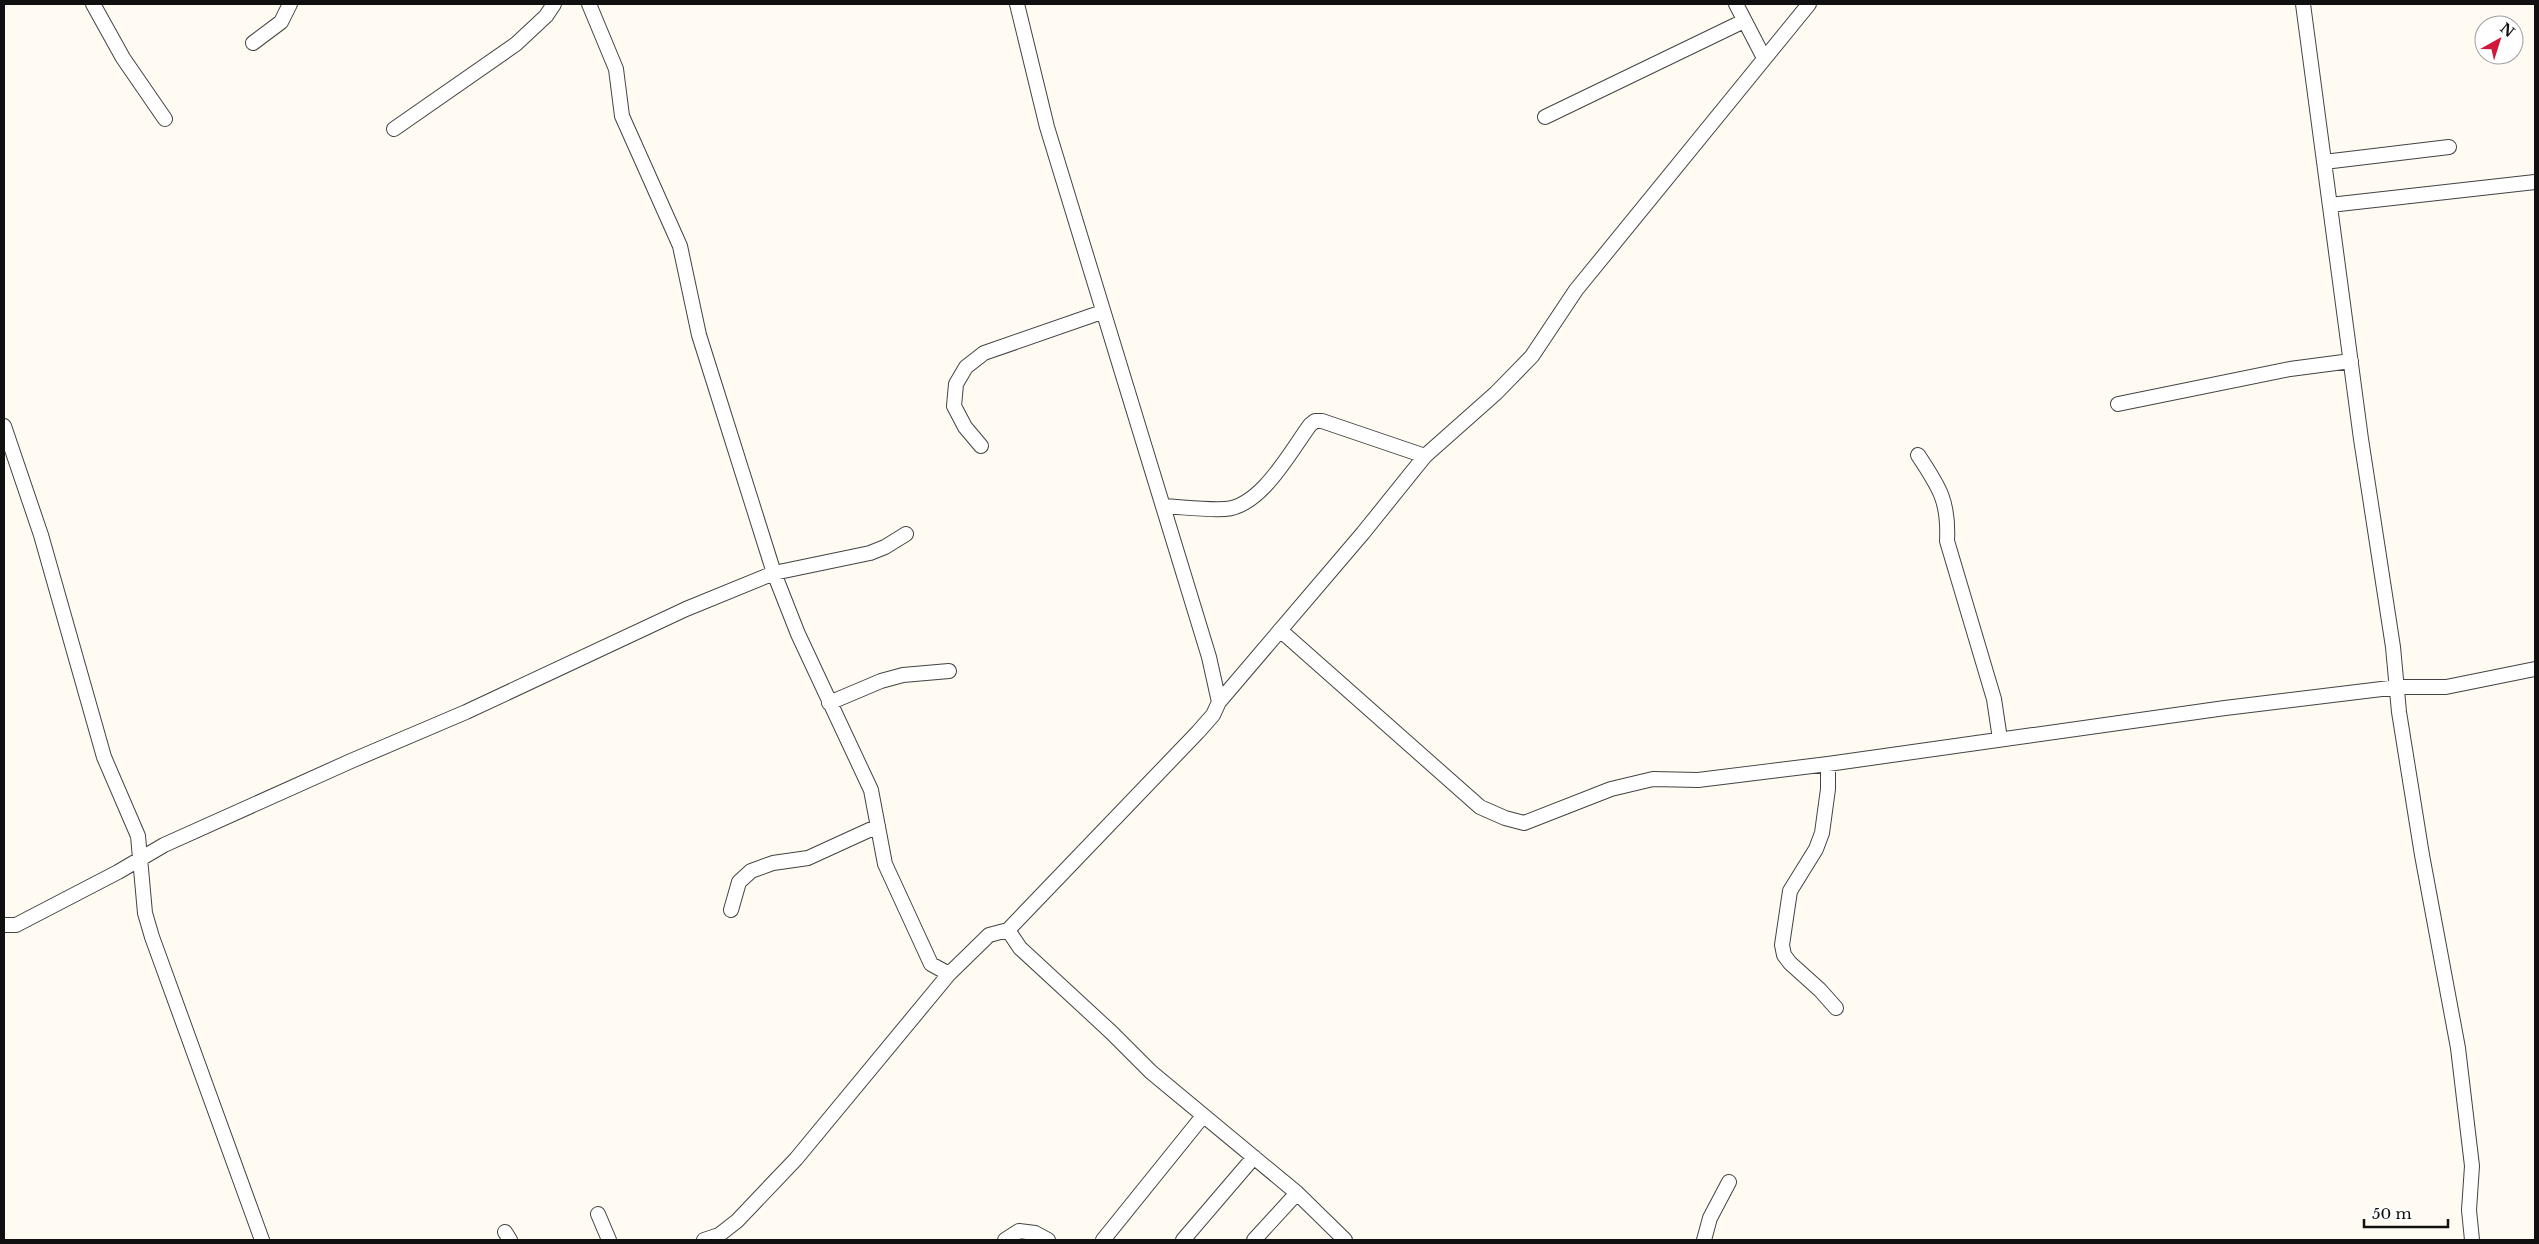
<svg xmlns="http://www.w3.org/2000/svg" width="2539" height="1244" viewBox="0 0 2539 1244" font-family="'Libre Baskerville',serif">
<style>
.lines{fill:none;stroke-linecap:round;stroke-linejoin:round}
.minor-casing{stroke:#434343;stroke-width:16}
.minor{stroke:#fff;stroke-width:14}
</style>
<rect width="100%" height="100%" fill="#fffbf3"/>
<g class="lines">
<defs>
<path id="minor" d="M93 4 123 58 165 119
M589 4 616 69 622 116 680 246 699 335 774 573 798 634 871 790 885 864 931 964 949 974
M1017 4 1047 127 1209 657 1219 702
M1736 4 1764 58
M2303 4 2361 439 2393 647 2399 712 2422 855 2458 1048 2472 1166 2469 1210 2472 1240
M253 43 281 22 290 4
M1545 117 1744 21
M394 129 516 44 546 16 554 4
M2324 162 2449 147
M2330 205 2535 182
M2118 404 2290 369 2351 361
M4 426 41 535 104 757 138 836 145 913 152 937 262 1240
M981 446 965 427 954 406 956 384 966 367 984 353 1102 312
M1918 455C1940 488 1949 502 1947 541L1994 699 2000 739
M1163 506C1183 507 1204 510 1225 509 1261 507 1290 452 1310 425L1315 421H1322L1425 456
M1280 630 1480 807 1505 818 1524 823 1611 789 1653 779 1698 780 1828 764 2225 708 2398 687H2446L2535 669
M829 703 881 681 903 675 949 671
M1828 764V789L1822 833 1816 849 1790 891 1782 945 1784 955 1790 963 1820 990 1836 1008
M731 910 739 882 751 871 773 863 808 858 878 826
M4 925H16L118 872 164 845 351 761 466 712 686 609 774 573 870 553 885 547 906 534
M1008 930 1020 948 1111 1032 1151 1072 1297 1193 1345 1240
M598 1214 609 1240
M505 1232 510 1240
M704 1240 719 1235 737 1221 796 1159 949 974 989 935 1008 930 1198 732 1213 715 1219 702 1363 533 1425 456 1496 393 1532 356 1576 290 1809 4
M1005 1240 1019 1231 1035 1233 1048 1240
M1103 1240 1203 1116
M1183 1240 1254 1157
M1254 1240 1297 1193
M1704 1240 1710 1218 1729 1182"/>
</defs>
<!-- minor casing -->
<use href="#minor" class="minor-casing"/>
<!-- minor -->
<use href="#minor" class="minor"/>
</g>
<!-- border -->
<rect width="2539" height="1244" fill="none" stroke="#101010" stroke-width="10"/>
<!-- north arrow -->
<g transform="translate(2499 40) rotate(39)"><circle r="24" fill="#ffffff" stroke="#9f9f9f"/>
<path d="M0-4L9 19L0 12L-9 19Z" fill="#d0193a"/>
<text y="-8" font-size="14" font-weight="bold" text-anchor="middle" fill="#101010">N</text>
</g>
<!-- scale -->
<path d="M2364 1219v8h84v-8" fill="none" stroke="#101010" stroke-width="2.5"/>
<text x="2372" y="1219" font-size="15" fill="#101010" stroke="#ffffff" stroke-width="4" paint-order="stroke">50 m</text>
</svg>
